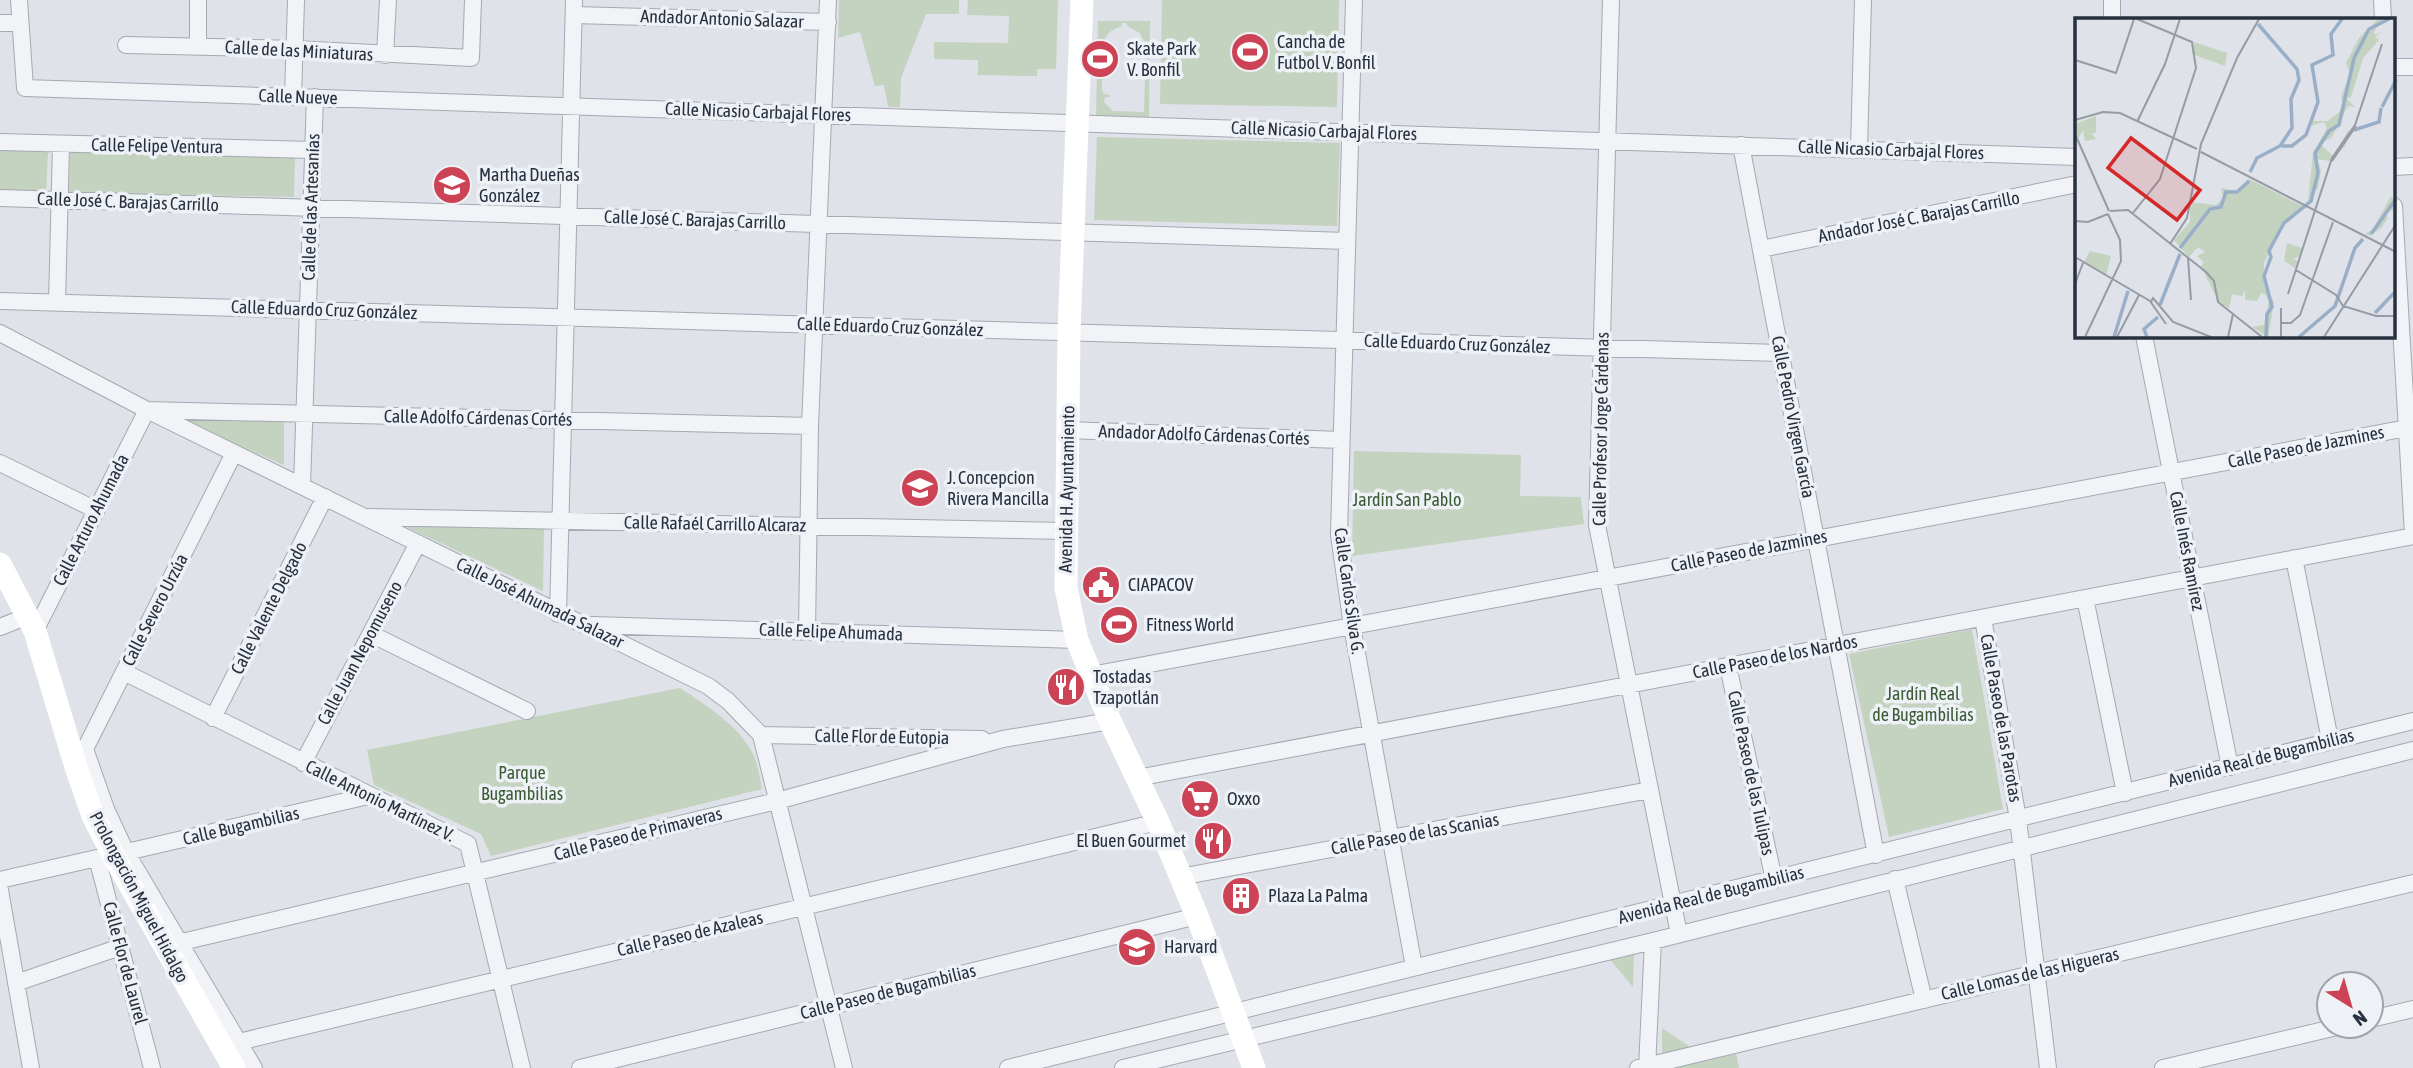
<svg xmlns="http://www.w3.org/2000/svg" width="2413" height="1068" viewBox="0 0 2413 1068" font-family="'Asap Condensed',sans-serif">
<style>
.green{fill:#c4d2c0;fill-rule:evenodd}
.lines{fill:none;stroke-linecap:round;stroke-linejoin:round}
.street-casing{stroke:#a4a9b2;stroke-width:18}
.street{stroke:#f1f3f6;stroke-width:16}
.secondary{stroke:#fff;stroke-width:23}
.labels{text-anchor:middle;stroke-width:7;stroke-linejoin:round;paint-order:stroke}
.street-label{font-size:18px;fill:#28303f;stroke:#eef1f6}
.poi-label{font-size:18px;fill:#28303f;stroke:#eef1f6;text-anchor:start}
.park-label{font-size:18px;fill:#3b5b35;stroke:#eef1f6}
.inset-river{fill:none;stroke:#99afc8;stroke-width:3.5}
.inset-road{fill:none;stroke:#969ba4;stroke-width:2}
.view{fill:#d62828;fill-opacity:0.15;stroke:#d62828;stroke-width:3.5}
.inset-edge{fill:none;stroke:#28303f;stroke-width:3.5}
</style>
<rect width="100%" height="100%" fill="#dfe2e8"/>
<!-- green -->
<path class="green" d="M839 0H959V14H926L901 78 900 107H888L884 85 875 86 860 32 838 38Z
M968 0H1058L1056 69H1037V76L978 75V60L934 59V42L1008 43 1009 16 967 15Z
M1162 0H1339L1337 107 1160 104Z
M1098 21H1150L1149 117 1096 116ZM1122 23H1127V26L1140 33 1146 46 1144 112 1113 111 1104 102 1105 97H1110V95L1104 94 1102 90V80L1106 78C1099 70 1100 44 1107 35 1111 30 1116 28 1122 26Z
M1097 137 1340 143 1337 226 1094 220Z
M0 150 48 152 46 194 0 192Z
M70 151 295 155 294 197 69 193Z
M174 417 284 422V465Z
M1354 451 1521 455 1520 496 1581 497 1584 524 1352 556Z
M400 524 544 527 543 591Z
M1972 629 2003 809 1889 837 1849 654Z
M680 688C707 706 740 726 754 756 758 766 760 779 762 789L491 856 481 834 374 785 367 750Z
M1634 952 1633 987 1609 958Z
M1662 1028 1690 1047 1662 1054Z
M1736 1053 1739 1068H1673Z"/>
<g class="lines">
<defs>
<path id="street" d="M19 0 25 88 2077 157
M1354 0 1339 535 1352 626 1414 967
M1611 0 1597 525 1679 934
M2382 0 2383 19
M574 15 828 22
M2112 19V0
M0 23H20
M126 45 295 49 471 58 473 0
M198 46V0
M385 55 388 0
M2394 67H2413
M293 97 296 0
M0 142 313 150
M1741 145 1876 855
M1859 149 1863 0
M2394 167 2413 166
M0 198 1347 241
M2394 206 2413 534
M1761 249 2077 184
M0 301 1781 353
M57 303 61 144
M0 333 147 410 708 686 728 701 761 735 844 1068
M2144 336 2230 767
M1067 430 1341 440
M0 463 96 510
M302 486 315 97
M369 517 1067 531
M2294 558 2330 740
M2085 598 2125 793
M558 614 574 0
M1983 618 2018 819 2048 1068
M592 625 1077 640
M0 627 28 616
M35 631 147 410 810 426
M807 632 810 426 828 0
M371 634 527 711
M1728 666 1774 880
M124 672 468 844 522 1068
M1091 675 2407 428
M213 718 325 497
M761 735 982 739
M85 749 106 809 126 852 254 1068
M81 757 234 453
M303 763 418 543
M1137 778 2413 536
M118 854 368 796
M1180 877 1650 790
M1895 879 1924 1000
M0 880 97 858 152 1068
M0 890 31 1068
M165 946 777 801 1003 739 1110 721
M16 983 120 947
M2371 1019 2413 1009
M222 1046 1158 822
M580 1068 1197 916
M1008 1068 2413 721
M1123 1068 1653 941 2413 750
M1638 1068 2413 883
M1647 1068 1653 941
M2163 1068 2341 1026"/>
</defs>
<!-- street casing -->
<use href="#street" class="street-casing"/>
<!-- street -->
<use href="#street" class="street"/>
<!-- secondary -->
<path class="secondary" d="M1082 0 1069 332 1066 588 1077 640 1110 721 1158 822 1197 916 1254 1068
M0 564 35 631 76 767 93 816 113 855 234 1068"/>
</g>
<!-- icons -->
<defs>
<symbol id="stadium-disc" viewBox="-11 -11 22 22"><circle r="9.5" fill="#cd4356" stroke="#eef1f6"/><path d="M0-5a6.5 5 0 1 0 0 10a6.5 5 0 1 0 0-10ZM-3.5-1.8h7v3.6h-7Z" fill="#fff"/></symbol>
<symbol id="school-disc" viewBox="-11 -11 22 22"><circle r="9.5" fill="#cd4356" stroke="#eef1f6"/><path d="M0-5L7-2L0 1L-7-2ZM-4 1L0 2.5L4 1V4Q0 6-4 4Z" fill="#fff"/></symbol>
<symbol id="civic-disc" viewBox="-11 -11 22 22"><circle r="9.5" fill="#cd4356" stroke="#eef1f6"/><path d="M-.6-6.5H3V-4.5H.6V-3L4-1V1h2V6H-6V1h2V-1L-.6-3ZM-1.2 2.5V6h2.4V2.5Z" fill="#fff"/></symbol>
<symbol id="restaurant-disc" viewBox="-11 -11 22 22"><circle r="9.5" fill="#cd4356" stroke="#eef1f6"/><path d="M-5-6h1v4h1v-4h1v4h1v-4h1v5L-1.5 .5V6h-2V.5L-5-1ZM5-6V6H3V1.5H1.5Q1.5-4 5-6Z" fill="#fff"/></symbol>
<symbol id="supermarket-disc" viewBox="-11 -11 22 22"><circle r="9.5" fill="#cd4356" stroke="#eef1f6"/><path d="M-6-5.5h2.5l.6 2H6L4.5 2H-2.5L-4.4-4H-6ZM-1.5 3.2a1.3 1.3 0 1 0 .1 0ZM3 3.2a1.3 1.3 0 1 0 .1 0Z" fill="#fff"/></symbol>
<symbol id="building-disc" viewBox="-11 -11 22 22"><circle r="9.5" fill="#cd4356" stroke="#eef1f6"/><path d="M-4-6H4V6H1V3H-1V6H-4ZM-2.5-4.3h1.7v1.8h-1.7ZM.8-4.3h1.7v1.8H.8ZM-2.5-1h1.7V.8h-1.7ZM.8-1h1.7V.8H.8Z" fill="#fff"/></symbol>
</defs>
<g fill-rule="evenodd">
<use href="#stadium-disc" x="1228" y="30" width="44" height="44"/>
<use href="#stadium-disc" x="1078" y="37" width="44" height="44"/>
<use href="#school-disc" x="430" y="163" width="44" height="44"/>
<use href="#school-disc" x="898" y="466" width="44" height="44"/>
<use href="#civic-disc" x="1079" y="563" width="44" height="44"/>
<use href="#stadium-disc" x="1097" y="603" width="44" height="44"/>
<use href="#restaurant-disc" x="1044" y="665" width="44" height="44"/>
<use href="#supermarket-disc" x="1178" y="777" width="44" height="44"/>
<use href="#restaurant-disc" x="1191" y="819" width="44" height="44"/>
<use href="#building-disc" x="1219" y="874" width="44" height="44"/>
<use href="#school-disc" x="1115" y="925" width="44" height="44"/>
</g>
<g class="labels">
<!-- street labels -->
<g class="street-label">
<text transform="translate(722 19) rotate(2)" y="6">Andador Antonio Salazar</text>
<text transform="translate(299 51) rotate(3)" y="6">Calle de las Miniaturas</text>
<text transform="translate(298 97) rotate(2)" y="6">Calle Nueve</text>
<text transform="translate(758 112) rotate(2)" y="6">Calle Nicasio Carbajal Flores</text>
<text transform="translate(1324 131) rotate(2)" y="6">Calle Nicasio Carbajal Flores</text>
<text transform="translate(157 146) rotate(1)" y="6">Calle Felipe Ventura</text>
<text transform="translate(1891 150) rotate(2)" y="6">Calle Nicasio Carbajal Flores</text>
<text transform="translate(128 202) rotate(2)" y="6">Calle José C. Barajas Carrillo</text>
<text transform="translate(311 207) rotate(-88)" y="6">Calle de las Artesanías</text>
<text transform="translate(1919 217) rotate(-11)" y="6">Andador José C. Barajas Carrillo</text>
<text transform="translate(695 220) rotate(2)" y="6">Calle José C. Barajas Carrillo</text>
<text transform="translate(324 310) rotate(2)" y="6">Calle Eduardo Cruz González</text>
<text transform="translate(890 327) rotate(2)" y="6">Calle Eduardo Cruz González</text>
<text transform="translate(1457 344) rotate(2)" y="6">Calle Eduardo Cruz González</text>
<text transform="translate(1793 417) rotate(79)" y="6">Calle Pedro Virgen García</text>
<text transform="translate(478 418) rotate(1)" y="6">Calle Adolfo Cárdenas Cortés</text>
<text transform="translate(1601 429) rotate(-89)" y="6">Calle Profesor Jorge Cárdenas</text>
<text transform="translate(1204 435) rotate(2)" y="6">Andador Adolfo Cárdenas Cortés</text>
<text transform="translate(2306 447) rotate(-11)" y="6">Calle Paseo de Jazmines</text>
<text transform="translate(1067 489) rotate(-89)" y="6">Avenida H. Ayuntamiento</text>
<text transform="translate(91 520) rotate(-63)" y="6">Calle Arturo Ahumada</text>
<text transform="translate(715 524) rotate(1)" y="6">Calle Rafaél Carrillo Alcaraz</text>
<text transform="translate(1749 551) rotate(-11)" y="6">Calle Paseo de Jazmines</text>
<text transform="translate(2187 551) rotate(79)" y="6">Calle Inés Ramírez</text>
<text transform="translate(1349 591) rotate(82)" y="6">Calle Carlos Silva G.</text>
<text transform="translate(540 603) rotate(26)" y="6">Calle José Ahumada Salazar</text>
<text transform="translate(269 608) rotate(-63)" y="6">Calle Valente Delgado</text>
<text transform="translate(155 610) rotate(-63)" y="6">Calle Severo Urzúa</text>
<text transform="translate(831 632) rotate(2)" y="6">Calle Felipe Ahumada</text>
<text transform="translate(360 653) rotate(-62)" y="6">Calle Juan Nepomuseno</text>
<text transform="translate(1775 657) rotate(-11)" y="6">Calle Paseo de los Nardos</text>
<text transform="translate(2001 718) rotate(80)" y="6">Calle Paseo de las Parotas</text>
<text transform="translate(882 737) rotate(1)" y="6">Calle Flor de Eutopia</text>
<text transform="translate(2261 758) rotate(-14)" y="6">Avenida Real de Bugambilias</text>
<text transform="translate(1751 773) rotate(78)" y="6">Calle Paseo de las Tulipas</text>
<text transform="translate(380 801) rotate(26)" y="6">Calle Antonio Martínez V.</text>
<text transform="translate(241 826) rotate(-13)" y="6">Calle Bugambilias</text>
<text transform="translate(638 834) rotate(-14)" y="6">Calle Paseo de Primaveras</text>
<text transform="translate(1415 834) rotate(-10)" y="6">Calle Paseo de las Scanias</text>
<text transform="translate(1711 895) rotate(-14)" y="6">Avenida Real de Bugambilias</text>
<text transform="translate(139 897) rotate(62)" y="6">Prolongación Miguel Hidalgo</text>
<text transform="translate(690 934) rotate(-13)" y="6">Calle Paseo de Azaleas</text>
<text transform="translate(125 963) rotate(75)" y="6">Calle Flor de Laurel</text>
<text transform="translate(2030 974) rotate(-13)" y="6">Calle Lomas de las Higueras</text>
<text transform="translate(888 992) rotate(-14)" y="6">Calle Paseo de Bugambilias</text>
</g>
<!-- poi labels -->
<g class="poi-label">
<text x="1277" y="48">Cancha de<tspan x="1277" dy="21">Futbol V. Bonfil</tspan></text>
<text x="1127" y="55">Skate Park<tspan x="1127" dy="21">V. Bonfil</tspan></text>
<text x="479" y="181">Martha Dueñas<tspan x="479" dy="21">González</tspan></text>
<text x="947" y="484">J. Concepcion<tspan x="947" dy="21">Rivera Mancilla</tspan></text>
<text x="1128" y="591">CIAPACOV</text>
<text x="1146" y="631">Fitness World</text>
<text x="1093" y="683">Tostadas<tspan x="1093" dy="21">Tzapotlán</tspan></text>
<text x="1227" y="805">Oxxo</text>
<text x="1186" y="847" text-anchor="end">El Buen Gourmet</text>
<text x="1268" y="902">Plaza La Palma</text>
<text x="1164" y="953">Harvard</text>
</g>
<!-- park labels -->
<g class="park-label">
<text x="1407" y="506">Jardín San Pablo</text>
<text x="1923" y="700">Jardín Real<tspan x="1923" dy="21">de Bugambilias</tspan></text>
<text x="522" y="779">Parque<tspan x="522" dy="21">Bugambilias</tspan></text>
</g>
</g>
<!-- overview -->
<g transform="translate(2075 18)">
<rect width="320" height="320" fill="#dfe2e8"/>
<path d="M303 1H307L299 14 300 17 307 14 300 19 304 22 288 40 276 79 272 81 280 89 273 88 257 119 245 126 258 138 274 111 270 128 255 143 242 141 246 152 243 170 233 184 238 135 252 110 249 104 235 108 236 103H253L269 90 266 79 275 55 271 45 284 20ZM119 24 152 35 150 48 117 36ZM21 98V114L17 116 21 121 10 123 8 112 3 121 0 106ZM174 161 231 190 208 205 189 245V267L199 284 193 319 177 309 189 307 194 282 191 277 186 275 182 283 170 282V272L167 278 157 276 154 290 144 284 126 249 129 244 122 238 130 234 123 229 114 239 99 222 115 204V184L141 187 148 180 146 170 161 173ZM316 178 320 184 318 192 310 195 313 200 306 210 295 218 290 216 298 211ZM212 225 227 230 225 238 218 241 223 243 220 250 209 243ZM15 233 36 238 31 257 9 244Z" fill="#c4d2c0"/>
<path class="inset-river" d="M307 89 321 62M279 112 304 104 306 90M207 128H217L231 117 243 84 237 47 258 37 256 16 267 1M175 154 182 140 205 128 217 110 216 81 224 62 222 51 183 6M296 216 321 181M105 230 135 191 146 189 151 174H162L174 163M85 287 105 236M300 295 319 275M39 319 53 273M72 319 69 311 83 299M191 319 192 296 197 289 189 258 196 239 194 233 209 205 236 183 243 155 240 135 254 113 264 107 279 40 294 11 314 1M224 319 260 288 280 230 288 221"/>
<path class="inset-road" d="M0 42 41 55 59 1M0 102 28 94 45 95 122 131M62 104 90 46 105 1M0 116 34 193M126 134 321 234M257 143 281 108M35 193 53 192 131 254 139 263 143 284 187 319M58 195 85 161 121 50 117 24 62 1M0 203 13 204 33 196M95 226 112 200 126 126 162 40 184 1M0 239 75 283 91 306M113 240 116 282M221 252 261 277 268 288 301 298H321M0 266 8 245M213 276 257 140 280 107 307 26M76 284 78 280 98 304 136 319M206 290V319M206 305H216L225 297 258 204M10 319 46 243 45 222 33 196M42 319 64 277M153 319 158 296M249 319 321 206"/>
<path class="view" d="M56 120 125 172 102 202 33 150Z"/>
<rect width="320" height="320" class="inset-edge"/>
</g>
<!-- north arrow -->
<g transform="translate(2350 1005) rotate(143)"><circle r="33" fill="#eef1f6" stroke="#9fa4ad" stroke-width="2"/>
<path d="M0-5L12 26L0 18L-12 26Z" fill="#cd4356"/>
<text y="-10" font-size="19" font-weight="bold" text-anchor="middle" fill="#28303f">N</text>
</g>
</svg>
